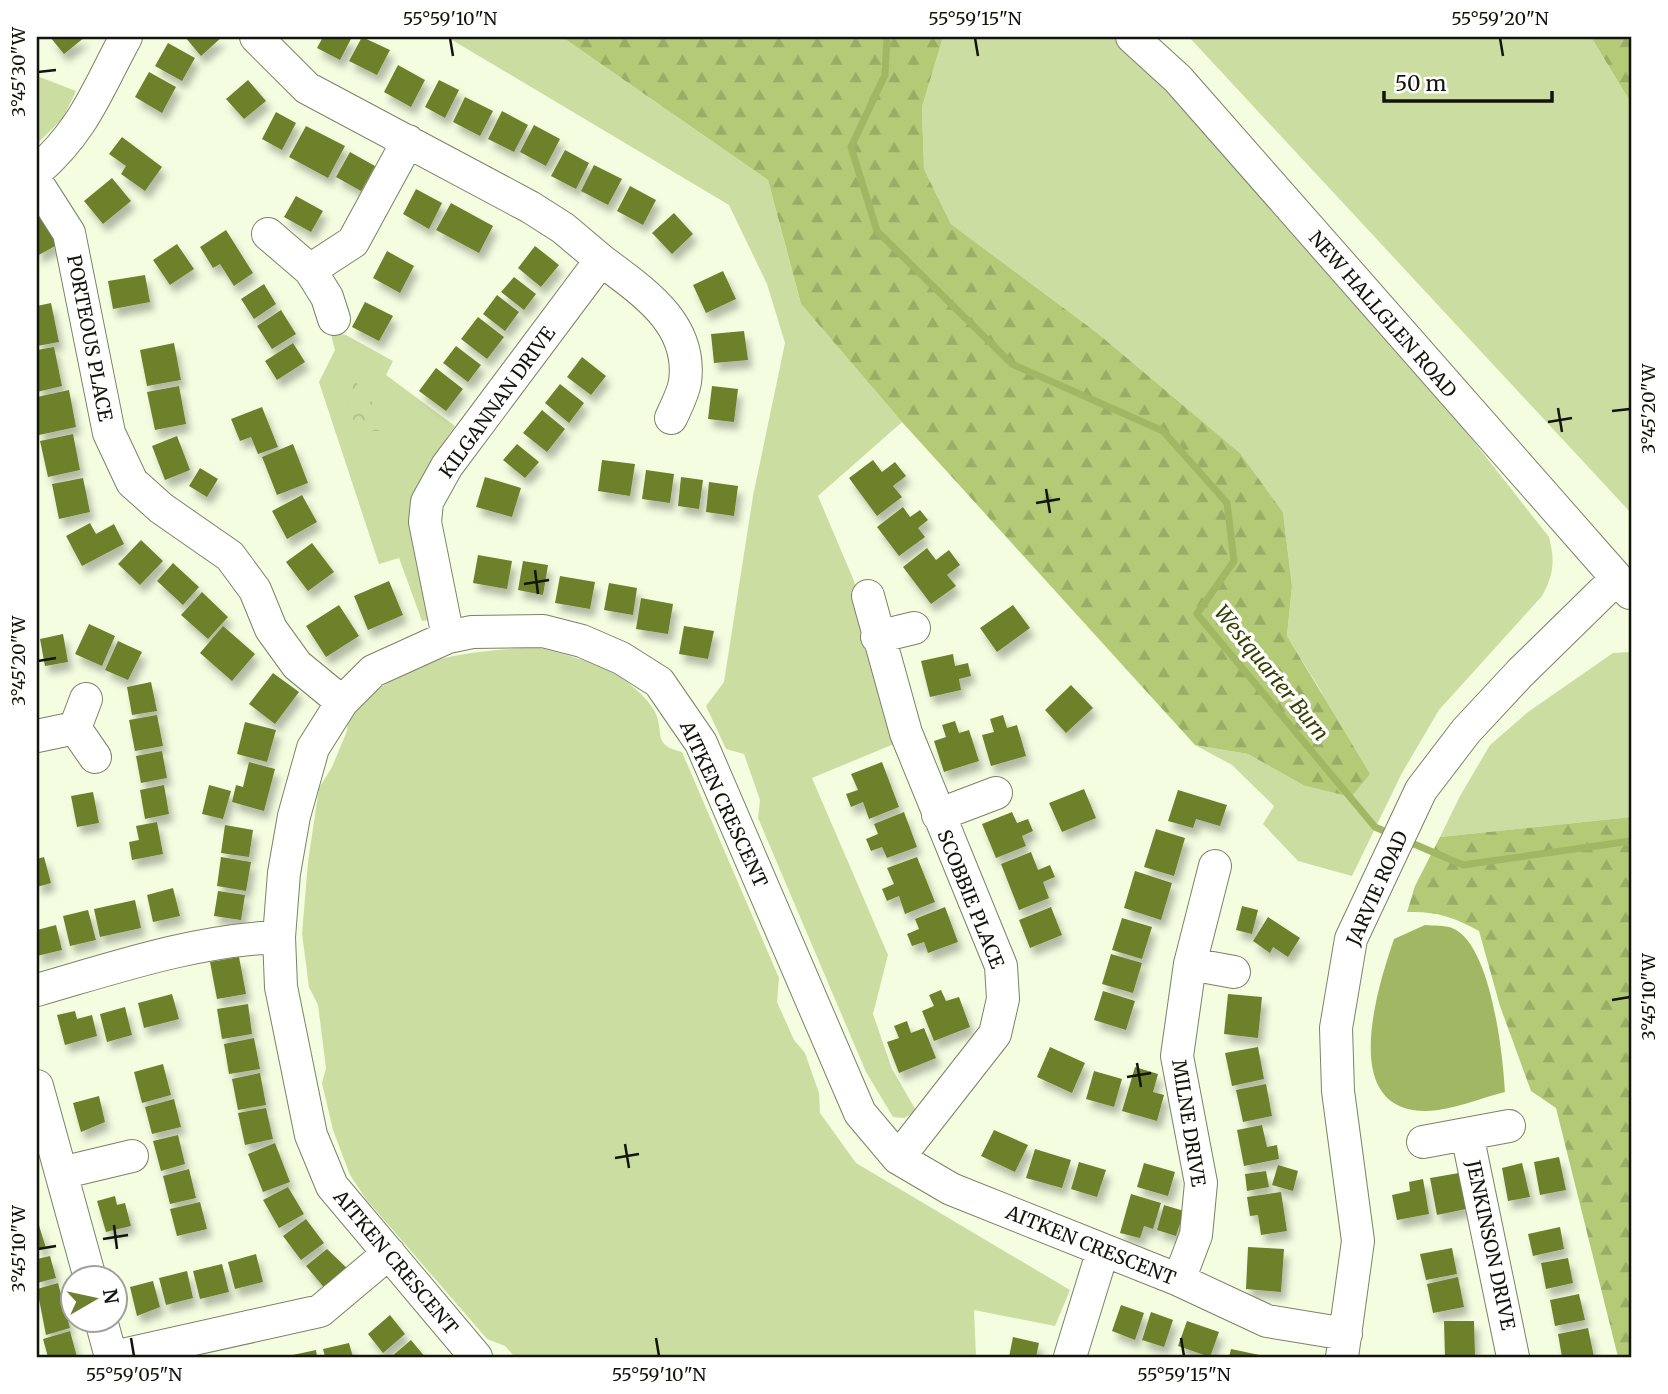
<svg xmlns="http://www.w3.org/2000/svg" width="1668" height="1394" viewBox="0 0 1668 1394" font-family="Merriweather,serif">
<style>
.grass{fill:#ccdda2}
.forest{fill:url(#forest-firs)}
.park{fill:url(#park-crowns)}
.water{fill:#a1b764}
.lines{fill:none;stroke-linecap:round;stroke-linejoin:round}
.stream{stroke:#a1b764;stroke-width:7}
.building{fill:#6d802c;filter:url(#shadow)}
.minor-casing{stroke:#7b8268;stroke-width:34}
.minor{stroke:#fff;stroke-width:32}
.ticks{fill:none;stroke:#12150b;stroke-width:2.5}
.labels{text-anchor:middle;stroke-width:7;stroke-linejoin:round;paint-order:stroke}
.street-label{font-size:19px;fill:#12150b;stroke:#fff}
.water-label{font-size:21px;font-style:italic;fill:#333f00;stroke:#fff}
.neatline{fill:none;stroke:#12150b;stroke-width:2.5}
.ticks-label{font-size:18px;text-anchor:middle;fill:#12150b}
</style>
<defs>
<pattern id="forest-firs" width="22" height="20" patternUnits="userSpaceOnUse" patternTransform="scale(1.75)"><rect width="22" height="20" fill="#b4ca76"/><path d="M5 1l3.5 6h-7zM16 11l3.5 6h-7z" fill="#9aad65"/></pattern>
<pattern id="park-crowns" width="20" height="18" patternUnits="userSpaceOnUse" patternTransform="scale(1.75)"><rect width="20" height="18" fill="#ccdda2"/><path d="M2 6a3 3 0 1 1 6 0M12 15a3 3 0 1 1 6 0" fill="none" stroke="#aebd8a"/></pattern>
<filter id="shadow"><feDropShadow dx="4.5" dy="8" stdDeviation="3.5" flood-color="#0004"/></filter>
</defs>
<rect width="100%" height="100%" fill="#f4fde0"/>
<!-- grass -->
<path class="grass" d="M447 37H562L768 180 801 304 902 422 818 496 854 581 865 640 894 744 812 778 888 955 873 1014 892 1069 917 1112 904 1118 893 1117 866 1072 758 818 760 800 744 754 726 749 706 706 724 682 753 496 785 343 767 284 729 205Z
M943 37H1120L1367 306 1549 537C1555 561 1554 574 1542 596L1439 710 1402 773 1352 876 1298 861 1263 824 1274 806 1232 765 1195 745 1248 754 1303 785 1322 693 1287 636 1292 586 1283 512 1240 453 1096 332 951 224 924 169 922 107Z
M1189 37H1591L1631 103V513Z
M37 76 76 91 63 118 37 144Z
M330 331 346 335 393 361 386 375 455 426 433 457 413 500 436 619 422 621 399 558 379 564 319 382 335 350Z
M537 647C565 655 600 662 624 680 633 686 651 702 655 712 665 732 651 745 682 752L779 978 777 1002 794 1040 805 1053 819 1093 820 1113 856 1163 1070 1290 1055 1326 974 1310 976 1357H515L505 1346 487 1339 366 1199 350 1175 333 1130 322 1083 326 1068 318 1005 309 987 302 934 308 862 319 788 332 767 347 731 348 714C413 655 453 653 537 647Z
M1631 652V817L1440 837 1460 796 1490 745 1528 712 1613 653Z"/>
<!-- forest -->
<path class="forest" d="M562 37H943L922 107 924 169 951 224 1096 332 1240 453 1283 512 1292 586 1287 636 1370 774 1351 797 1303 785 1248 754 1195 745 902 422 801 304 768 180Z
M1591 37H1631V103Z
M1631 817V1357H1618L1556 1108 1531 1091 1500 1006 1479 931C1454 917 1436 911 1407 912L1415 886 1440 837Z"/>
<!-- park -->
<path class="park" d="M352 377 392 427C368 436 359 431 346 409Z"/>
<!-- water -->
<path class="water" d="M1425 925C1433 926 1445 925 1452 928 1491 943 1503 1055 1505 1092 1481 1098 1452 1110 1427 1111 1338 1112 1377 989 1394 939Z"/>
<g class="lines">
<!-- stream -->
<path class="stream" d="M887 37 885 75 851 147 877 231 1012 364 1163 431 1227 503 1234 561 1197 614 1375 827 1393 835
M1407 841 1463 865 1631 841"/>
</g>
<!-- building -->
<path class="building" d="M50 37H85L64 54Z
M185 37H222L201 56Z
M323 37H352L340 60 317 48Z
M362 37 390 50 377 75 349 61Z
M168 43 195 58 182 81 155 66Z
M398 65 425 80 411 107 384 92Z
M149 72 176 87 162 113 135 97Z
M248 80 266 101 244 119 226 99Z
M439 80 459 90 445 118 425 107Z
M465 97 493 111 480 136 453 122Z
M502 111 528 125 514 152 488 139Z
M276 112 296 123 282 150 262 139Z
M534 125 560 139 546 166 520 152Z
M306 126 345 146 328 178 289 157Z
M122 137 162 167 145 191 121 174 126 166 109 154Z
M565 150 589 163 576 189 551 176Z
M350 152 375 166 361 191 336 177Z
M594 165 622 179 608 205 581 191Z
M112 178 131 201 103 224 84 201Z
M630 186 656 200 643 225 617 211Z
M416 189 442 203 429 229 403 214Z
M296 196 323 211 311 232 284 217Z
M451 203 493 226 479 253 436 230Z
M674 213 693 234 672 254 652 233Z
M40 215 57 245 37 256V216Z
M226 230 253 273 234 286 220 264 213 268 200 247Z
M177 244 194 269 170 285 153 260Z
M535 246 559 265 541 287 518 268Z
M387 251 414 266 400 293 373 278Z
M723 271 736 299 706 313 693 285Z
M145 275 150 302 113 309 108 281Z
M514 277 536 294 524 310 501 292Z
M264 284 276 304 254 319 241 299Z
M497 295 519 312 505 331 483 314Z
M365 302 393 316 379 341 352 327Z
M51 303 59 342 37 346V306Z
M281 310 296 334 272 349 257 326Z
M478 317 504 337 487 359 461 339Z
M744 331 748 360 714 363 711 334Z
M174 343 181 380 147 386 140 350Z
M293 343 305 362 277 380 265 361Z
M456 346 481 365 468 382 443 363Z
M54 347 62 386 37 392V350Z
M582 357 606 376 591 395 567 377Z
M436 368 463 389 446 411 419 391Z
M560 384 584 403 569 423 545 403Z
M179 386 186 424 155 430 147 392Z
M712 386 738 389 734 422 708 419Z
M69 390 76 427 39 435 37 397Z
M262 407 278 447 258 454 251 437 240 441 231 419Z
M542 410 565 429 547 452 523 433Z
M73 434 80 470 48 477 40 441Z
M177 436 190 470 165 480 152 446Z
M293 444 308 483 277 495 262 457Z
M517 444 539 462 525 478 503 460Z
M602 460 635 464 630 496 598 491Z
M873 460 882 472 895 462 906 476 893 486 902 497 877 516 849 478Z
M200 468 218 479 207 497 189 486Z
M646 470 674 474 670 503 642 499Z
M485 477 521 488 512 517 476 507Z
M681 477 703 480 699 509 678 506Z
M83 478 90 512 59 519 52 484Z
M709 482 738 486 734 516 706 512Z
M302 495 317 522 287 539 272 511Z
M903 507 910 517 920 510 928 520 918 528 925 537 899 556 877 527Z
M90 523 96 534 114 524 124 544 82 566 66 536Z
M141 540 163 561 140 585 118 564Z
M312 543 334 572 308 591 286 562Z
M927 548 936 560 949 550 960 565 947 575 956 586 931 604 903 567Z
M478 555 512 561 507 589 473 583Z
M523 561 548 565 543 595 518 590Z
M173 563 199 587 183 605 157 581Z
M560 576 595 582 590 609 555 603Z
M389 581 403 615 368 630 354 596Z
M609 583 637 588 633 615 604 610Z
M202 592 228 617 208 639 181 615Z
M641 598 673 604 668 634 636 629Z
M339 605 359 636 326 657 306 626Z
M1013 605 1030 628 997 652 980 628Z
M89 624 115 636 102 666 75 654Z
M223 626 255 654 232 681 200 653Z
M684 626 714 631 708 659 679 654Z
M63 634 68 662 45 666 40 639Z
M118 641 142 652 128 680 105 670Z
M953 654 955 666 968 663 971 676 959 679 961 690 930 697 921 661Z
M273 673 299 692 275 724 249 704Z
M151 682 157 711 132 715 127 687Z
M1071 685 1093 708 1066 733 1045 710Z
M157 715 163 746 135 751 129 720Z
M1003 715 1007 728 1017 725 1026 756 991 766 982 735 994 732 990 719Z
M955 721 959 733 969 730 979 761 944 772 934 741 946 737 942 725Z
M245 722 276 730 267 762 237 754Z
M162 751 167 778 141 783 136 756Z
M249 762 275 769 264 811 232 802 236 785 243 787Z
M882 762 899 807 869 819 863 802 851 807 846 794 858 790 851 774Z
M164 785 169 814 145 819 140 790Z
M209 785 231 791 223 819 202 814Z
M1084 789 1096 818 1062 832 1049 803Z
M1178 790 1227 805 1220 826 1196 819 1193 828 1168 821Z
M93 792 99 823 77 827 71 796Z
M904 812 917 847 887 858 882 847 871 851 866 839 878 834 874 824Z
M1012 812 1017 823 1028 819 1033 831 1022 836 1026 846 996 858 982 824Z
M157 822 163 854 132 860 129 842 139 840 136 826Z
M225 825 253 830 249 857 221 853Z
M1156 829 1185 838 1174 876 1144 867Z
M1031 852 1038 870 1050 865 1055 877 1043 882 1049 898 1019 910 1001 864Z
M44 857 51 883 37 887V859Z
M221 857 251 862 246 891 217 886Z
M917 857 935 902 905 914 899 896 887 901 882 889 894 884 887 868Z
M1135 871 1172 883 1161 920 1124 908Z
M173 888 180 916 153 922 147 895Z
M218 891 245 895 241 920 214 916Z
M135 900 141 928 100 937 94 909Z
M1242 906 1258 910 1252 934 1236 930Z
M945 907 958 942 928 953 924 942 912 946 907 934 919 929 915 919Z
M1051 907 1062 935 1030 948 1019 920Z
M88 910 96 940 70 946 63 916Z
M1268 917 1300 938 1288 957 1273 947 1270 953 1253 941Z
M1122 918 1152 927 1142 959 1112 950Z
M56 925 62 950 37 956V930Z
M1111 954 1142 963 1133 993 1102 984Z
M239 957 246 994 217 999 210 962Z
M941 990 946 1001 959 997 970 1027 934 1041 922 1011 934 1006 929 995Z
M1103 991 1135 1001 1126 1030 1094 1020Z
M172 994 179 1019 144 1028 138 1003Z
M1228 994 1262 997 1258 1038 1224 1034Z
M248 1004 252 1034 222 1039 217 1009Z
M125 1007 132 1035 107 1042 100 1014Z
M75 1011 77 1019 92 1015 97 1036 65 1045 57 1015Z
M907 1021 911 1033 924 1028 936 1058 899 1073 887 1042 899 1038 894 1026Z
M254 1038 260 1069 229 1074 224 1044Z
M1050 1047 1085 1063 1072 1093 1037 1077Z
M1258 1047 1264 1079 1232 1086 1225 1053Z
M163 1064 171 1095 142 1103 134 1072Z
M1135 1067 1158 1074 1153 1092 1164 1095 1157 1121 1122 1111Z
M1094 1071 1122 1079 1114 1107 1086 1099Z
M260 1073 266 1105 238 1110 232 1079Z
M1266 1084 1272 1116 1243 1122 1236 1090Z
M99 1096 105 1122 81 1132 73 1103Z
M174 1099 181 1127 152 1134 145 1107Z
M266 1108 273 1139 245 1145 238 1113Z
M1262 1125 1267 1147 1277 1145 1279 1159 1244 1166 1237 1130Z
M994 1130 1028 1145 1015 1172 981 1156Z
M178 1135 185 1164 161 1171 153 1141Z
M275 1143 290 1182 263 1192 248 1154Z
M1035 1149 1071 1160 1062 1188 1026 1178Z
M1559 1157 1566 1190 1540 1195 1534 1162Z
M1079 1162 1106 1170 1097 1197 1071 1189Z
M1144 1163 1175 1172 1168 1196 1137 1187Z
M1522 1163 1530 1197 1508 1201 1502 1168Z
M1278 1165 1298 1171 1293 1191 1272 1185Z
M189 1169 196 1198 170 1204 163 1176Z
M1266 1171 1269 1187 1247 1191 1245 1174Z
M1459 1173 1466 1209 1437 1215 1430 1178Z
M1423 1179 1429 1214 1397 1220 1392 1195 1410 1191 1409 1182Z
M288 1187 304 1214 279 1228 263 1200Z
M1281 1192 1287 1231 1261 1235 1258 1215 1250 1216 1247 1197Z
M1131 1194 1161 1203 1153 1229 1144 1226 1140 1238 1120 1233Z
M115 1196 117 1205 125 1203 131 1226 106 1232 97 1201Z
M200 1202 207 1229 177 1236 170 1209Z
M1164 1205 1184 1211 1176 1236 1157 1230Z
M37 1219 46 1248 37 1250Z
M306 1219 324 1243 301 1260 283 1236Z
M1560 1227 1564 1249 1533 1256 1528 1234Z
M1248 1247 1284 1249 1281 1292 1246 1289Z
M1452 1248 1457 1274 1426 1280 1420 1254Z
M327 1249 351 1272 327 1291 306 1266Z
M256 1254 263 1282 235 1289 228 1262Z
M50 1256 56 1278 37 1283V1259Z
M1568 1258 1573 1283 1546 1289 1541 1263Z
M222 1264 229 1292 200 1299 193 1271Z
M187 1271 193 1298 166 1305 159 1278Z
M1458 1277 1464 1307 1433 1313 1427 1284Z
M153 1281 160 1307 137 1316 130 1287Z
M58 1283 70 1328 46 1335 37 1289Z
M1579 1294 1585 1320 1555 1326 1550 1300Z
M1121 1305 1144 1313 1135 1340 1112 1331Z
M1151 1312 1173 1320 1164 1347 1142 1340Z
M390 1315 405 1334 383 1353 368 1334Z
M1187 1321 1219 1332 1210 1357 1178 1346Z
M1444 1321H1474L1475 1357H1445Z
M1588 1328 1594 1357H1562L1558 1334Z
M70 1331 77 1357H48L43 1339Z
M1013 1337 1039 1343 1036 1357H1009Z
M411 1340 425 1357H391Z
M349 1343 353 1357H325L323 1349Z
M1231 1349 1264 1356V1357H1229Z
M316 1350 317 1357H288V1356Z"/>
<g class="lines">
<defs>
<path id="minor" d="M256 37 307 88 530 207 563 228 601 260 447 466 427 502 425 522 448 637
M1132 37 1178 79 1630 593
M37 171C85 129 97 90 126 37
M37 183 69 233 109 433 132 482 161 508 230 556 255 590 271 629 297 665 342 702
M268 234 310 270
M601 260C642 291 693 323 685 382 683 394 676 407 671 418
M334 319 327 297 310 270 353 242 408 141
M868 596 906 733 1001 966 1003 999 995 1034 898 1158
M877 637 914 628
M86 699 75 728 95 757
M37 736 75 728
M938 815 996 793
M1190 964 1234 972
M37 990C117 967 196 940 279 937
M37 1086 90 1278
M1467 1134 1513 1357
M1423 1142 1509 1126
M61 1173 132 1156
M1179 1280 1196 1235 1201 1183 1177 1056 1190 964 1215 866
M101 1320 111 1357
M113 1357 320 1311 389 1253
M476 1357 332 1186 311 1135 281 987 279 937 284 873 294 816 313 748 342 702 373 671 448 637 472 632 543 631 582 641 621 658 659 682 701 743 860 1113 898 1158 951 1189 1179 1280 1267 1321 1346 1334
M1070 1357 1103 1250
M1342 1357 1358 1241 1338 1091 1336 1028 1351 939 1421 790 1466 731 1520 673 1616 579"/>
</defs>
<!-- minor casing -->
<use href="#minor" class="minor-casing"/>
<!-- minor -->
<use href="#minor" class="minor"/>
</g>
<!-- ticks -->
<path class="ticks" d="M450 38 453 56M975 38 978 56M1500 38 1503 56M38 72 56 70M1558 408 1562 432M1612 411 1630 409M1548 422 1572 418M1046 489 1050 513M1036 503 1060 499M535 570 538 594M524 584 549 580M38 661 56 658M1612 1000 1630 997M1137 1063 1141 1087M1127 1077 1151 1073M625 1144 629 1168M615 1158 639 1154M114 1225 117 1249M103 1239 128 1235M38 1249 56 1246M131 1338 134 1356M656 1338 659 1356M1181 1338 1184 1356"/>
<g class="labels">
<!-- street labels -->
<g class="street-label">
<text transform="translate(1383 314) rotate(49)" y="7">NEW HALLGLEN ROAD</text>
<text transform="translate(90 338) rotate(79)" y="7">PORTEOUS PLACE</text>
<text transform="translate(497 402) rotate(-54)" y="7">KILGANNAN DRIVE</text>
<text transform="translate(724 804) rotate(65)" y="7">AITKEN CRESCENT</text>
<text transform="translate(1377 888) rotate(-66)" y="7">JARVIE ROAD</text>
<text transform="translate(971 899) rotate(68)" y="7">SCOBBIE PLACE</text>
<text transform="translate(1189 1123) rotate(81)" y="7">MILNE DRIVE</text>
<text transform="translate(1091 1245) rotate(22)" y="7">AITKEN CRESCENT</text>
<text transform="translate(1491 1245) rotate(78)" y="7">JENKINSON DRIVE</text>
<text transform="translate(396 1262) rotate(50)" y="7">AITKEN CRESCENT</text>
</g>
<!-- water labels -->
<g class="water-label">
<text transform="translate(1271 673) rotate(51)" y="7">Westquarter Burn</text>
</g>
</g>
<!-- border -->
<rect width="1668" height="1394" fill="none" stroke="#ffffff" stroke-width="77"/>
<!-- north arrow -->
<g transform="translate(94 1299) rotate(81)"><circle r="33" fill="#ffffff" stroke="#a0a19d" stroke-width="2"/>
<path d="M0-5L12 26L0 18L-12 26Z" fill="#6e8030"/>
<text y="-10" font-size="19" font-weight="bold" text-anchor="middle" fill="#12150b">N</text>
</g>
<!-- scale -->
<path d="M1384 91v10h168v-10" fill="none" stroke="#12150b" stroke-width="3.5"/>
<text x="1395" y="91" font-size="21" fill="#12150b" stroke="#ffffff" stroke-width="5" paint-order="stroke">50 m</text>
<rect x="38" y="38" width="1592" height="1318" class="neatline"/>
<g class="ticks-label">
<text x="450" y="25">55°59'10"N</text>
<text x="975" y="25">55°59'15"N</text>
<text x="1500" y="25">55°59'20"N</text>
<text transform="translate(19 72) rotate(-90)" y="6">3°45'30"W</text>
<text transform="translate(1649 409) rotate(-90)" y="6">3°45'20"W</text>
<text transform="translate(19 661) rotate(-90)" y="6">3°45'20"W</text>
<text transform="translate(1649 997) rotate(-90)" y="6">3°45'10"W</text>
<text transform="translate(19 1249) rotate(-90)" y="6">3°45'10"W</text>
<text x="134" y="1381">55°59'05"N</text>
<text x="659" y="1381">55°59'10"N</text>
<text x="1184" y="1381">55°59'15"N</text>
</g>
</svg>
